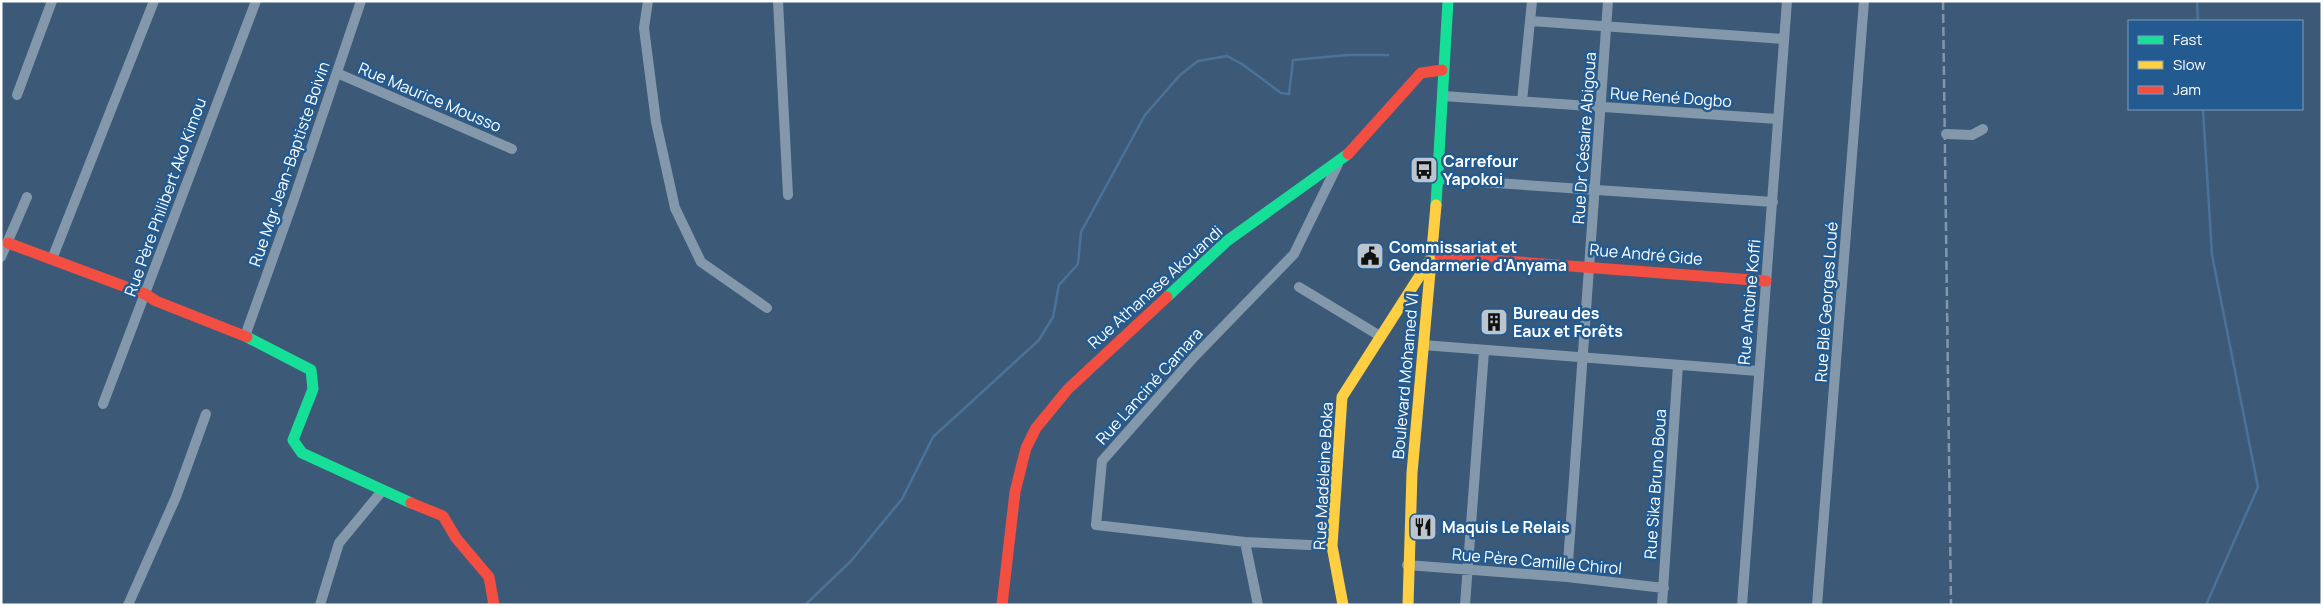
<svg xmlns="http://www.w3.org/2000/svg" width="2323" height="606" viewBox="0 0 2323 606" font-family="Manrope,sans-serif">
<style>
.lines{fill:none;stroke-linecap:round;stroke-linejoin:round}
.stream{stroke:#4c7297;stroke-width:2.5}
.street{stroke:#8398ab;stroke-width:10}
.fast{stroke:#16e098;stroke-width:11}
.slow{stroke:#ffcf43;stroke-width:11}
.jam{stroke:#f24e42;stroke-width:11}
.rail{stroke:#8396ab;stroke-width:2.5;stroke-dasharray:9 4;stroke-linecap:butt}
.labels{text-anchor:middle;stroke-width:5;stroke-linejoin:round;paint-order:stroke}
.street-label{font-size:16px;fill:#fff;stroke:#235b90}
.poi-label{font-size:16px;font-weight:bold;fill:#fff;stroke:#235b90;text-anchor:start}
</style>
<rect width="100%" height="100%" fill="#3c5a78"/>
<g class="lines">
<!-- stream -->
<path class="stream" d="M2197 1 2198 21
M2203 109 2212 255 2258 487 2206 605
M805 605 851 561 902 499 933 437 1039 340 1053 317 1059 285 1078 264 1081 232 1145 115 1180 75 1198 61 1227 56 1242 64 1281 93 1289 94 1293 60 1348 55H1388"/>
<!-- street -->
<path class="street" d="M648 1 644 28 656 122 675 208 701 262 767 308
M778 1 788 195
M1531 21 1784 39
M337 73 512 149
M17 95 52 1
M1443 96 1777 119
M1522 101 1532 1
M1946 134 1972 135 1983 129
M1437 179 1773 202
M1 257 27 197
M52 259 154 1
M1299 287 1380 336
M245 336 294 199 361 1
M1423 345 1758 371
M103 404 256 1
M1245 542 1258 605
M1332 546 1245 542 1096 525 1102 461 1194 357 1294 254 1338 164
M1407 565 1567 577 1664 588
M1567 577 1608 1
M128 605 176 497 206 414
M320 605 339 543 382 491
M1465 605 1484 351
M1662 605 1678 365
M1742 605 1787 1
M1817 605 1864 1"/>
<!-- fast -->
<path class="fast" d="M1436 205 1448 1
M1167 297 1227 241 1348 154
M247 337 311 370 313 389 293 440 302 453 411 503"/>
<!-- slow -->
<path class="slow" d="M1343 605 1332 546 1342 397 1433 255 1440 256
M1408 605 1412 473 1436 205"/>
<!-- jam -->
<path class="jam" d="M1348 154 1421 73 1442 70
M8 243 145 294 156 301 247 337
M1440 256 1766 281
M411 503 443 516 456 538 489 577 494 605
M1002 605 1015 492 1026 448 1036 428 1068 389 1167 297"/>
<!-- rail -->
<path class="rail" d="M1943 1 1951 605"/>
</g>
<!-- icons -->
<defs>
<symbol id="bus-square" viewBox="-11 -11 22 22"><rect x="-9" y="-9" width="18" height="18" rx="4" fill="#bbc5d0" stroke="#235b90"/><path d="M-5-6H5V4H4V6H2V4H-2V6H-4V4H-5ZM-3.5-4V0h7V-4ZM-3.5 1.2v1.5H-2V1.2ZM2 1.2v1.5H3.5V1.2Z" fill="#111"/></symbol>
<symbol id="civic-square" viewBox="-11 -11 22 22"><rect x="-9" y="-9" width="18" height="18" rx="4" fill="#bbc5d0" stroke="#235b90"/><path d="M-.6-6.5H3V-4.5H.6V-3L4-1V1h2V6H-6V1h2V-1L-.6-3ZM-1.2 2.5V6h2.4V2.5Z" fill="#111"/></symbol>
<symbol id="building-square" viewBox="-11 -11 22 22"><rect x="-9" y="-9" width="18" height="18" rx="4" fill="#bbc5d0" stroke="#235b90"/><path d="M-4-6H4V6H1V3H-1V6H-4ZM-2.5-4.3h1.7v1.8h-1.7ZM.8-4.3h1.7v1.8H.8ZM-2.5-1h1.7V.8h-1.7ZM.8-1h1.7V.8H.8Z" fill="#111"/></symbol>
<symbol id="restaurant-square" viewBox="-11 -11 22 22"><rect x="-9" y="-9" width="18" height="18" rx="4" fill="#bbc5d0" stroke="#235b90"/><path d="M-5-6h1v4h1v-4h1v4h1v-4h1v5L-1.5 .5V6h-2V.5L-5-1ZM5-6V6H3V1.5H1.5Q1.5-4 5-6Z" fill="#111"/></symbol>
</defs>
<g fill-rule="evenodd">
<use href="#bus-square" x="1408" y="154" width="32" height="32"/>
<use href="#civic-square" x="1354" y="240" width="32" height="32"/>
<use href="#building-square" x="1478" y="306" width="32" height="32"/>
<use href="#restaurant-square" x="1407" y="511" width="32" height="32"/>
</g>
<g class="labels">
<!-- street labels -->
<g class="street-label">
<text transform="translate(430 97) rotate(23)" y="6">Rue Maurice Mousso</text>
<text transform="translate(1671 97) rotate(4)" y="6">Rue René Dogbo</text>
<text transform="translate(1584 138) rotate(-86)" y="6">Rue Dr Césaire Abigoua</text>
<text transform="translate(289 164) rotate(-71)" y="6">Rue Mgr Jean-Baptiste Boivin</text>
<text transform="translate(165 197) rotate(-70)" y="6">Rue Père Philibert Ako Kimou</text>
<text transform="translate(1646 254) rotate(5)" y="6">Rue André Gide</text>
<text transform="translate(1155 287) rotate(-42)" y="6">Rue Athanase Akouandi</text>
<text transform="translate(1749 302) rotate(-85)" y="6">Rue Antoine Koffi</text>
<text transform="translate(1826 302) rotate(-86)" y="6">Rue Blé Georges Loué</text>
<text transform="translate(1405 376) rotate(-85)" y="6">Boulevard Mohamed VI</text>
<text transform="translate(1149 386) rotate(-48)" y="6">Rue Lanciné Camara</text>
<text transform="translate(1323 476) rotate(-87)" y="6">Rue Madéleine Boka</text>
<text transform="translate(1655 484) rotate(-86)" y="6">Rue Sika Bruno Boua</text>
<text transform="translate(1537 561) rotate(5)" y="6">Rue Père Camille Chirol</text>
</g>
<!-- poi labels -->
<g class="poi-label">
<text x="1443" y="167">Carrefour<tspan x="1443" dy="18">Yapokoi</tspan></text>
<text x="1389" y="253">Commissariat et<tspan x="1389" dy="18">Gendarmerie d'Anyama</tspan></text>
<text x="1513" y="319">Bureau des<tspan x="1513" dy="18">Eaux et Forêts</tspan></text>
<text x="1442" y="533">Maquis Le Relais</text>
</g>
</g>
<!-- border -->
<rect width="2323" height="606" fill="none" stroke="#ffffff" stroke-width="5"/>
<!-- legend -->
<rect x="2128" y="20" width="175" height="90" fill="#235b90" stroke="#7b9dbc"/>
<rect x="2138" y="36" width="25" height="8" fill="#16e098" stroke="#7b9dbc"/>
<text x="2173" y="45" font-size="15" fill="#ffffff">Fast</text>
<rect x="2138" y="61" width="25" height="8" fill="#ffcf43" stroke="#7b9dbc"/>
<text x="2173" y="70" font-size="15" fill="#ffffff">Slow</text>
<rect x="2138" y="86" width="25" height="8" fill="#f24e42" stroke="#7b9dbc"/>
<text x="2173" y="95" font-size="15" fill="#ffffff">Jam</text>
</svg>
